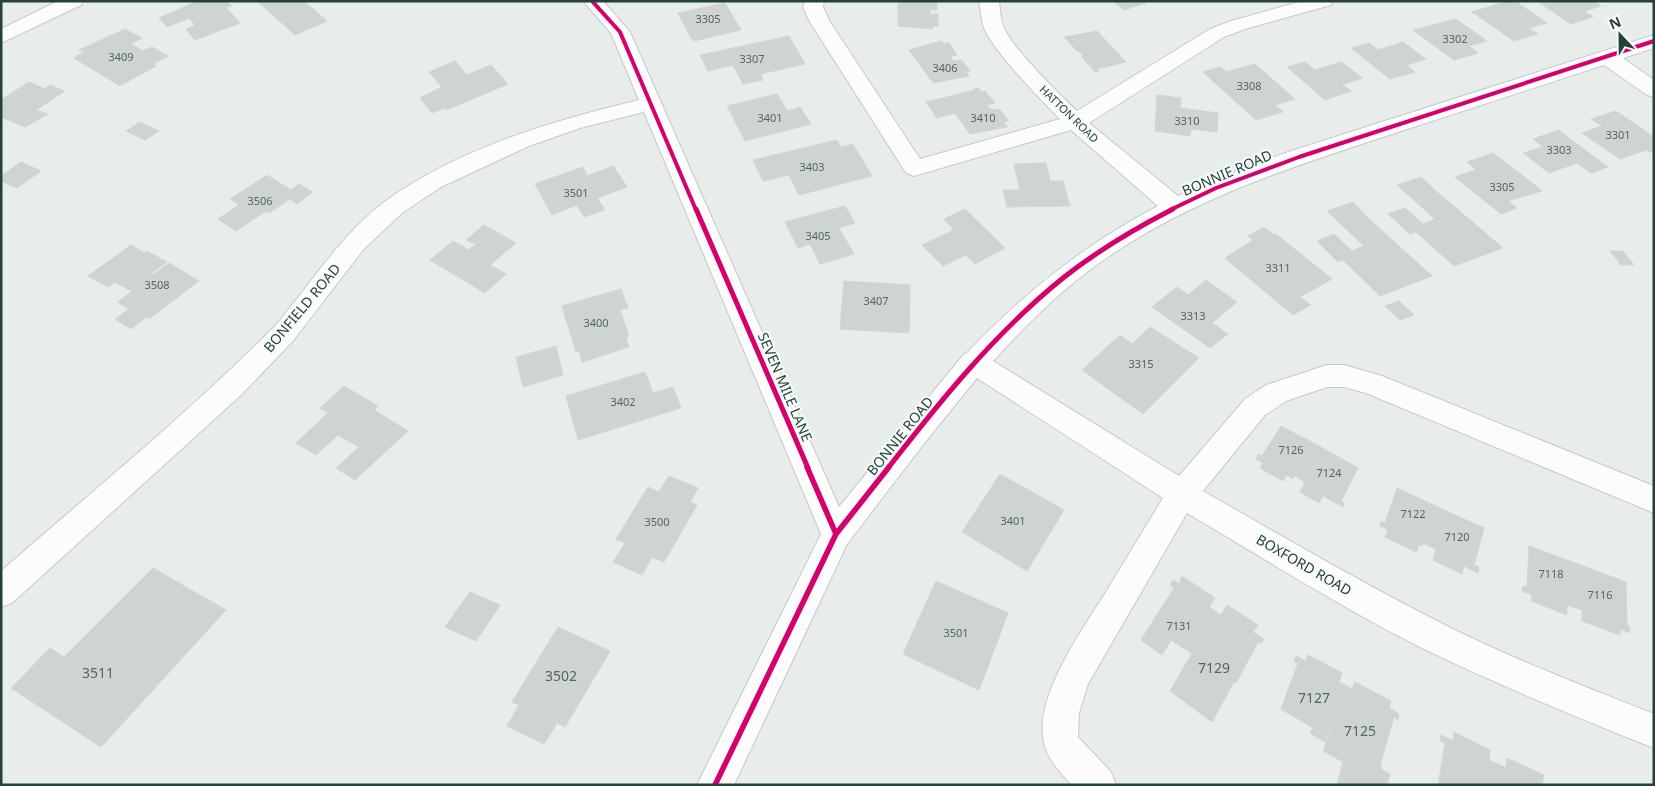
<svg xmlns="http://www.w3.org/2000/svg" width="1655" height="786" viewBox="0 0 1655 786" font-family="'Noto Sans',sans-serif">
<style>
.building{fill:#cfd4d2;stroke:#d1d6d4}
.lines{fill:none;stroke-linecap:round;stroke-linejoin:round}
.minor-casing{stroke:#c5cac8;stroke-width:2}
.minor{fill:#fcfcfc;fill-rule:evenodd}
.cycleway-far2-casing{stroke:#f7fbf9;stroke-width:6}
.cycleway-far1-casing{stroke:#f7fbf9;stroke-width:8}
.cycleway-casing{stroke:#f7fbf9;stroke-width:9}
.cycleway-far2{stroke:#d6006c;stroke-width:4}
.cycleway-far1{stroke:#d6006c;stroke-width:5}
.cycleway{stroke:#d6006c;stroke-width:5.5}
.labels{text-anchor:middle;stroke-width:4;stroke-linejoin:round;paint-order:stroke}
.number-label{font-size:11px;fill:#506761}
.far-street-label{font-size:11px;fill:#24423a;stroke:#f7fbf9}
.street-label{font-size:14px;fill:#24423a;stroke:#f7fbf9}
.near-number-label{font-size:14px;fill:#506761}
</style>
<rect width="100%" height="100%" fill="#e8edeb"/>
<!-- building -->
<path class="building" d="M198 1H227L231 6 226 7 240 23 195 40 186 29 195 25 189 18 167 27 159 18Z
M257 1H304L327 21 295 35Z
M898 1H937V10L930 9V12L898 10Z
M1113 1H1143L1146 3 1124 10Z
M1507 1H1515L1547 23 1529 28 1538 34 1514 41 1472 12Z
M1537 1H1594L1601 6 1584 11 1593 17 1571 24Z
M725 3 741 30 694 41 691 38 678 13Z
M898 10 930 12V14H938V26H933V29L898 26Z
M1456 19 1487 41 1469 46 1478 53 1454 60 1413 30Z
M125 29 142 38 131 44 143 51 152 47 168 56 153 64 156 66 120 86 74 58 84 52 79 50Z
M1097 31 1111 46 1081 53 1077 51 1064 37Z
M789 36 805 64 761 74 763 80 743 84 733 65 708 71 700 55Z
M941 41 944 44 949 43 957 55 950 56 952 59 921 66 909 50Z
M1403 42 1426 59 1407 65 1415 72 1390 79 1351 48 1369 43 1378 50Z
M1111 46 1126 62 1097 69 1099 71 1095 72 1081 56H1084L1081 53Z
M952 59 954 61 962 60 970 71 966 72 969 76 933 83 921 66Z
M455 61 467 75 491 65 508 84 446 110 444 108 432 113 420 98 442 87 429 72Z
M1305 62 1315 70 1342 62 1362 78 1342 85 1351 91 1325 100 1287 67Z
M1255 64 1295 99 1275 105 1283 112 1256 120 1203 72 1220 67 1226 72Z
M29 82 45 89 50 85 65 91 36 110 48 114 25 127 1 117V100Z
M978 88 981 92 985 91 995 103 987 105 990 108 957 116 955 113 937 118 926 102 975 90 974 89Z
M777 94 787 111 800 107 811 124 745 141 727 106Z
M1157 95 1181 98 1180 108 1218 113 1217 132 1191 129 1190 136 1155 131Z
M990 108 992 110 999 109 1009 121 1004 122 1007 127 970 134 957 116Z
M1616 111 1654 137V151L1649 152 1646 150 1620 159 1582 133 1602 126 1591 119Z
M140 122 159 131 145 140 126 131Z
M1559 130 1566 136 1608 167 1591 173 1577 163 1549 173 1523 153 1543 147 1533 139Z
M837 140 841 147 853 144 872 176 799 195 789 175 763 181 753 160Z
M1493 153 1531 182 1542 191 1508 201 1517 208 1501 214 1455 177 1476 170 1467 162Z
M21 162 41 171 17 188 1 181V176Z
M1046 163 1050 181H1063L1070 206 1007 207 1003 190H1020L1014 164Z
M613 166 627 187 597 198 605 210 584 217 577 205 552 215 535 184 583 167 587 176Z
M267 175 291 190 299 184 313 192 297 204 290 199 269 213 266 211 236 231 218 219 239 205 230 199Z
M1421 177 1436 191 1503 248 1454 266 1416 232 1410 234 1388 214 1405 208 1423 224 1435 219 1397 185Z
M1353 202 1367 217 1432 276 1380 296 1343 260 1338 262 1317 241 1334 234 1352 251 1364 246 1327 211Z
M845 206 855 223 839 228 854 254 820 264 810 244 798 248 785 222Z
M965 209 1005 248 975 264 966 255 943 266 922 245 954 230 944 219Z
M484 225 516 243 490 265 506 274 485 293 430 260 453 241 469 250 476 244 466 240Z
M1264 227 1274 235 1276 234 1332 279 1300 297 1311 305 1293 315 1225 258 1253 240 1248 236Z
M131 245 145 253 147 251 167 262 152 273 153 275 169 263 199 281 149 319 146 317 131 329 115 319 129 309 118 302 132 291 115 282 108 287 88 276Z
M1610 251H1623L1634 265H1621Z
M1206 280 1237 302 1212 323 1228 334 1210 348 1152 307 1177 287 1188 295Z
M844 281 910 285 909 333 840 329Z
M621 289 628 308 620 310 629 336 626 337 629 347 582 362 579 351 576 352 562 306Z
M1399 301 1414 315 1400 320 1385 306Z
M1150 327 1199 358 1143 414 1082 370 1120 335 1132 344Z
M556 346 563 375 523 387 516 357Z
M645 372 653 393 673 387 681 408 578 440 566 396Z
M344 386 378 406 374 410 408 431 355 480 336 468 359 447 338 435 316 455 296 443 328 413 320 408Z
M1281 426 1319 446 1300 479 1295 476 1293 479 1287 475 1283 481 1260 468 1263 463 1256 459 1259 454 1262 456Z
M1319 446 1358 468 1341 501 1344 502 1343 507 1323 496 1319 503 1300 492 1305 482 1300 479Z
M1000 474 1064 510 1027 571 962 532Z
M669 476 698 488 690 502 697 505 664 562 652 557 642 575 613 562 625 543 616 539 648 487 659 492Z
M1397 488 1440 508 1429 546 1423 543 1422 546 1419 545 1416 552 1385 537 1388 530 1380 526 1381 521 1385 523Z
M1440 508 1484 528 1474 565 1479 567 1478 573 1464 566 1462 574 1433 560 1436 549 1429 546Z
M1529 546 1575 563 1573 607 1567 605V615L1531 601 1532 595 1522 591 1523 586 1527 587Z
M1575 563 1626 582 1627 626 1630 627V633L1620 629V635L1582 621V610L1573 607Z
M153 568 226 610 101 747 11 688 50 648 64 657Z
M1182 576 1215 598 1209 607 1216 612 1191 653 1171 640 1162 655 1141 640 1174 588 1170 585 1173 580 1179 584Z
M936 581 1008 613 979 690 903 654Z
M470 592 500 605 476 641 445 627Z
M1227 605 1258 625 1253 632 1264 639 1261 644 1258 642 1236 683 1234 682 1212 722 1170 691 1216 612 1221 615Z
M558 627 610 651 565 727 557 723 544 744 507 726 519 705 512 702Z
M1308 655 1342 673 1339 682 1347 686 1325 742 1310 733 1313 728 1281 709 1298 663 1294 661 1296 656 1306 661Z
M1355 682 1391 701 1389 708 1399 714 1398 720 1394 717 1380 765 1382 766 1381 769 1390 774 1387 785H1337L1343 762 1323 751 1347 686 1352 689Z
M1454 732 1490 750 1489 760 1498 764 1495 785H1438L1445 743 1440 741 1441 735 1453 741Z
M1507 758 1544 775 1542 784 1544 785H1495L1498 764 1506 768Z"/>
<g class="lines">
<defs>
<path id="minor" d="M58 1H83L81 5 1 43V29Z
M583 1H603L630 32 839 507 964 354 967 353C1025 292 1084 245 1158 206L1071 130 914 176 906 173 810 22 803 7 805 1H824L823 7 830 22 920 159 1060 119C1042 101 989 47 983 25 981 17 981 9 979 1H999C1000 9 1000 17 1003 25 1008 44 1060 95 1077 111L1210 29 1231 21 1302 1H1333L1331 5 1245 29 1224 37 1089 123 1178 196 1249 166 1291 151 1654 35V48L1623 58 1654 80V97L1647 95 1604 65C1534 88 1463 111 1392 134 1294 166 1194 198 1108 257 1065 286 1028 323 993 361L1179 476 1245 399 1266 385 1327 365H1344L1382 376 1654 486V513L1366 393 1344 387H1327L1286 401 1265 415 1203 491C1283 537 1362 583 1445 625 1512 659 1584 686 1654 714V748C1576 717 1499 685 1424 649 1342 608 1265 559 1187 513L1088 684 1079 713 1078 737 1111 772 1116 785H1072C1059 772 1045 756 1043 737 1037 692 1083 629 1106 592 1125 561 1144 529 1163 498L977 378 926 441 847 544 734 785H697L821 534 644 112 580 128 529 146 441 187 402 213 363 250 292 342 240 396 12 603 1 607V571C92 492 186 415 271 330 281 321 288 309 297 299 324 264 351 226 387 200 460 148 552 121 639 100L611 33Z"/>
</defs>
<!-- minor casing -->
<use href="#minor" class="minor-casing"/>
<!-- minor -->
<use href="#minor" class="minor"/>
<defs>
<path id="cycleway-far2" d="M592 1 620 32 696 210
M1170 210 1216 188 1299 157 1654 41"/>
<path id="cycleway-far1" d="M696 209 808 468
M888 468C941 400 996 332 1063 278 1097 251 1134 229 1173 209"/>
<path id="cycleway" d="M836 534 889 467
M715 785 836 534 807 467"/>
</defs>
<!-- cycleway-far2 casing -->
<use href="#cycleway-far2" class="cycleway-far2-casing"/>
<!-- cycleway-far1 casing -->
<use href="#cycleway-far1" class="cycleway-far1-casing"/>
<!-- cycleway casing -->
<use href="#cycleway" class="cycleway-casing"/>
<!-- cycleway-far2 -->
<use href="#cycleway-far2" class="cycleway-far2"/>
<!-- cycleway-far1 -->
<use href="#cycleway-far1" class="cycleway-far1"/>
<!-- cycleway -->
<use href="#cycleway" class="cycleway"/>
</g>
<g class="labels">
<!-- number labels -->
<g class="number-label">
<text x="708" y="23">3305</text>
<text x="1455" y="43">3302</text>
<text x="121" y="61">3409</text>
<text x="752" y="63">3307</text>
<text x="945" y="72">3406</text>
<text x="1249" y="90">3308</text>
<text x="770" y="122">3401</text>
<text x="983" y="122">3410</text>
<text x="1187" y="125">3310</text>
<text x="1618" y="139">3301</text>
<text x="1559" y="154">3303</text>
<text x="812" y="171">3403</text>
<text x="1502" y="191">3305</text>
<text x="576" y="197">3501</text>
<text x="260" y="205">3506</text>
<text x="818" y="240">3405</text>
<text x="1278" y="272">3311</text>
<text x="157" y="289">3508</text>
<text x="876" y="305">3407</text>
<text x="1193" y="320">3313</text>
<text x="596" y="327">3400</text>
<text x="1141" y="368">3315</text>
<text x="623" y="406">3402</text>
<text x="1291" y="454">7126</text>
<text x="1329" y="477">7124</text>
<text x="1413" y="518">7122</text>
<text x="1013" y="525">3401</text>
<text x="657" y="526">3500</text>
<text x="1457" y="541">7120</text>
<text x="1551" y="578">7118</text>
<text x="1600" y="599">7116</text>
<text x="1179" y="630">7131</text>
<text x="956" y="637">3501</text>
</g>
<!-- far-street labels -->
<g class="far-street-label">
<text transform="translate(1069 114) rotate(44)" y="4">HATTON ROAD</text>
</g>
<!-- street labels -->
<g class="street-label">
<text transform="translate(1227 173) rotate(-23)" y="5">BONNIE ROAD</text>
<text transform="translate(302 308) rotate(-50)" y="5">BONFIELD ROAD</text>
<text transform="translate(785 387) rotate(67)" y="5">SEVEN MILE LANE</text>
<text transform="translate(900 436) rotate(-51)" y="5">BONNIE ROAD</text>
<text transform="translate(1304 565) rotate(30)" y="5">BOXFORD ROAD</text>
</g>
<!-- near-number labels -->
<g class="near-number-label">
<text x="1214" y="673">7129</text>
<text x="98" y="678">3511</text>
<text x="561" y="681">3502</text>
<text x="1314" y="703">7127</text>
<text x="1360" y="736">7125</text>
</g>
</g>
<!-- border -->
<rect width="1655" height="786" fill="none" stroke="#24423a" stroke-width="5"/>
<!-- north arrow -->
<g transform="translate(1620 35) rotate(338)" stroke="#f7fbf9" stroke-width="4" paint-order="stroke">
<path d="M0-4L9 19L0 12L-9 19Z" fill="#24423a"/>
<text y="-8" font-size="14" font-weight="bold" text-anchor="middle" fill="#24423a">N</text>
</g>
</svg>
